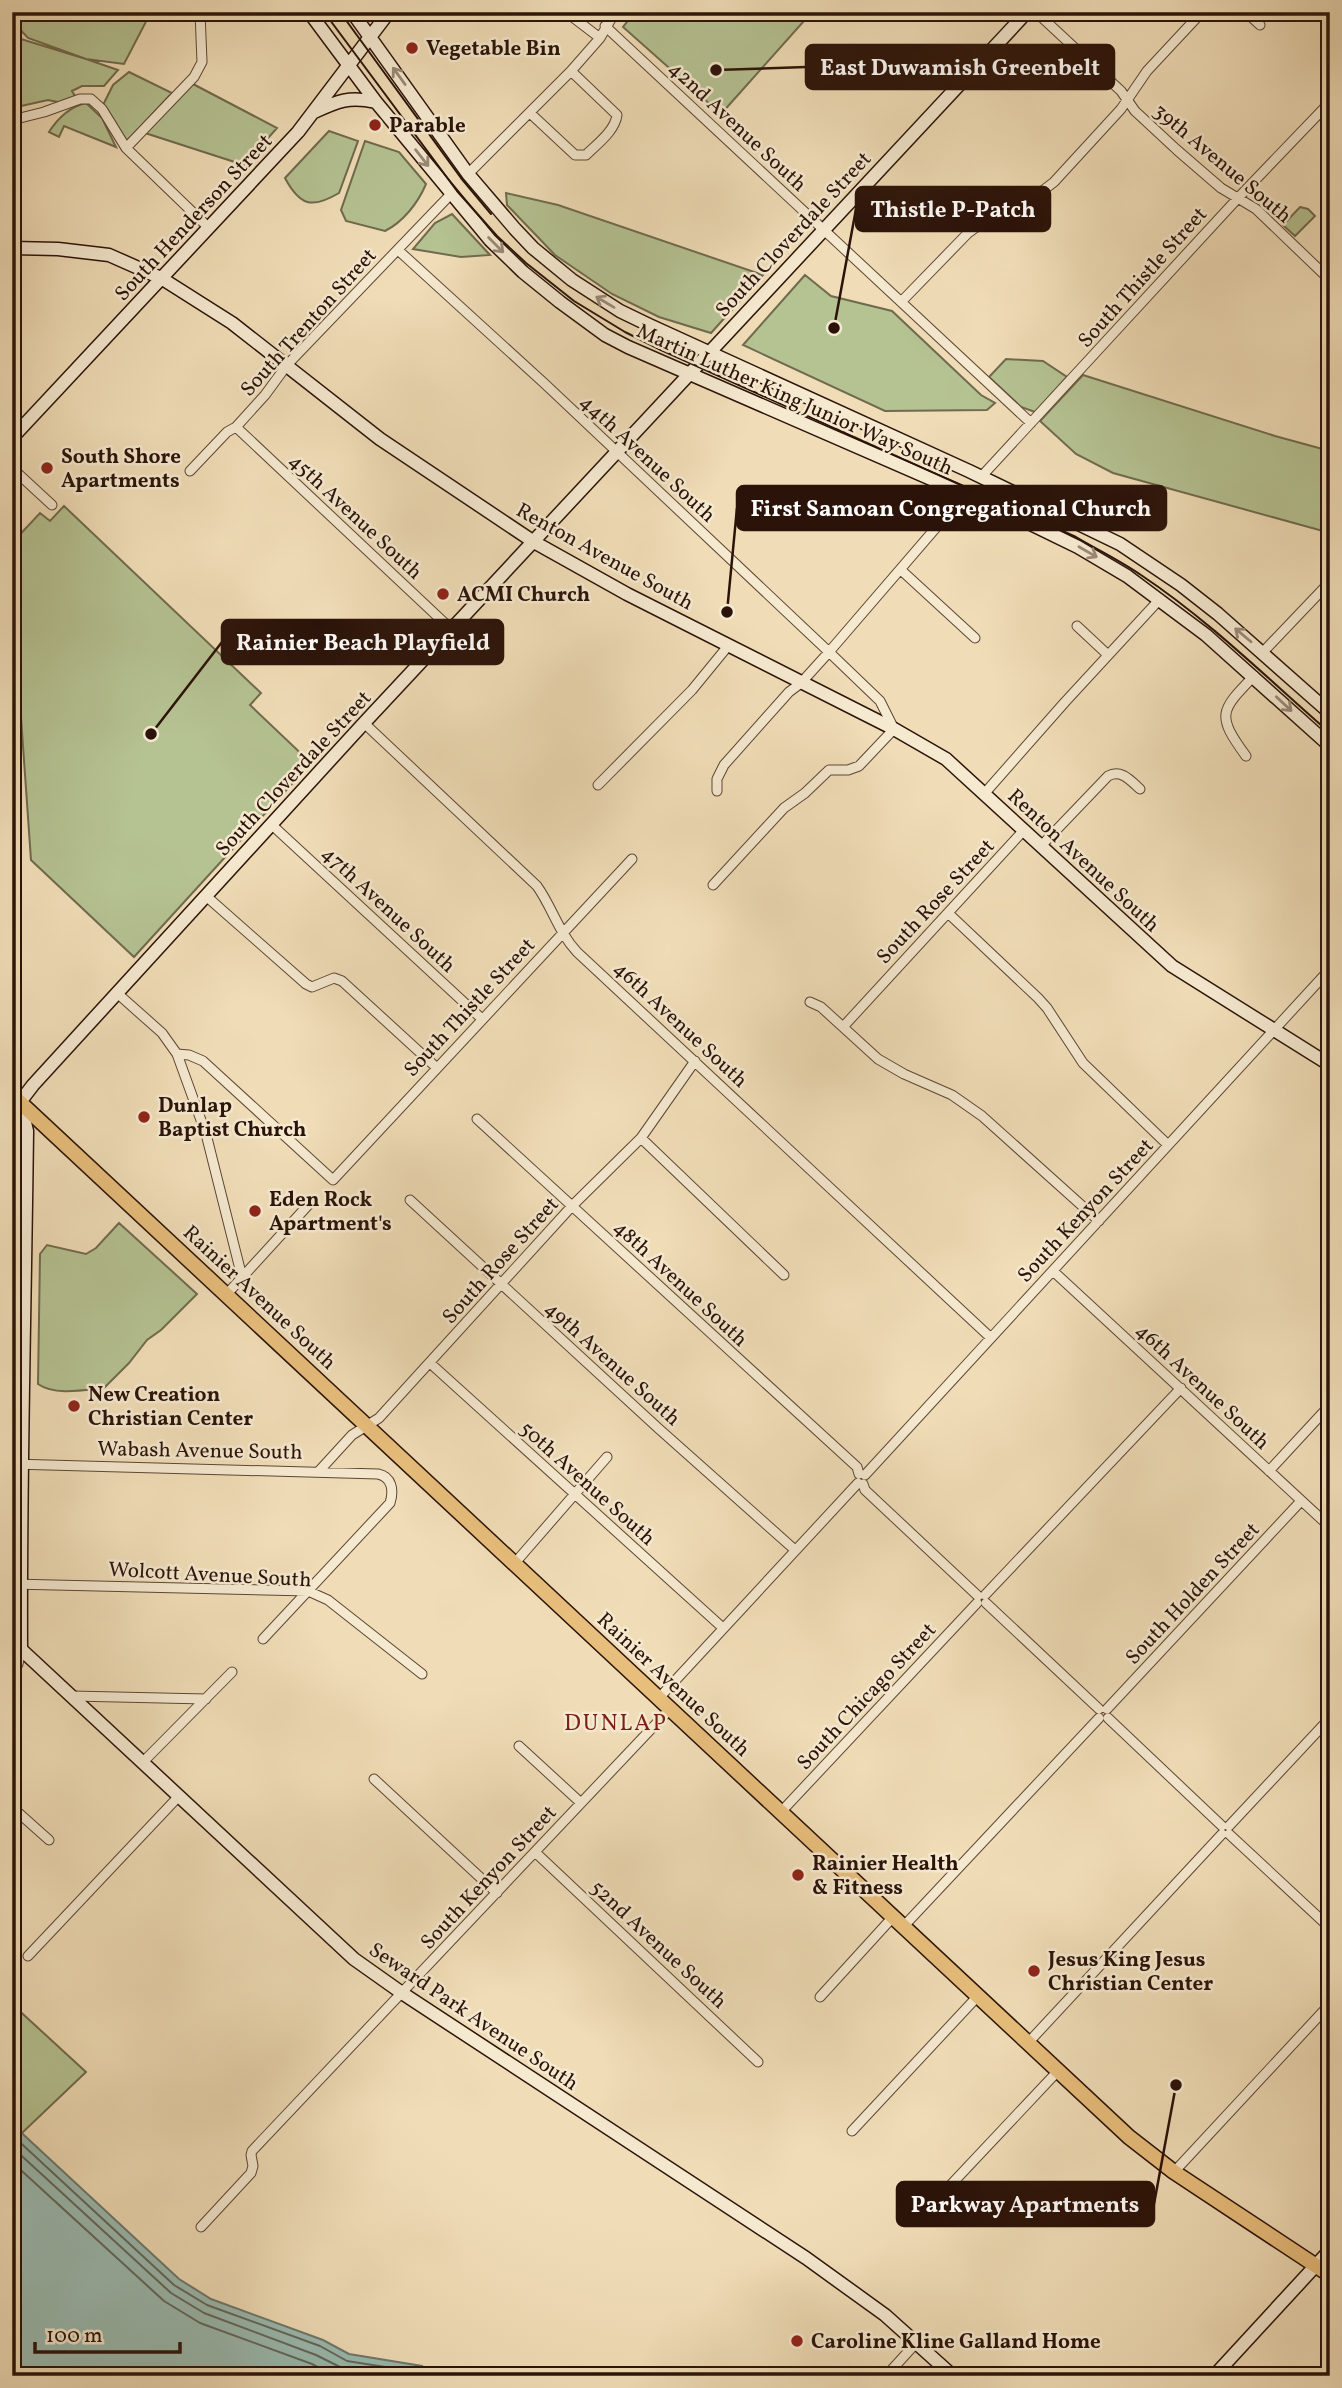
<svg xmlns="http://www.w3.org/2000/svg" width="1342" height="2388" viewBox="0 0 1342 2388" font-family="Vollkorn,serif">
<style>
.green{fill:#b5c292;stroke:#706a4e;stroke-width:2}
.water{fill:#9abbb1;stroke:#6e786e;stroke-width:2}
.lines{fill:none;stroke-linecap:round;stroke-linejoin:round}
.shore{stroke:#62675d;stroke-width:2}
.street-casing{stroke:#5c4634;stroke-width:11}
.secondary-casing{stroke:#2b1309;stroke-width:15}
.primary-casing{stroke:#2b1309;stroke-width:17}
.street{stroke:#f5e9d0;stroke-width:9}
.secondary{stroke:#f5e9d0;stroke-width:12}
.primary{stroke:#e8be7c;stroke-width:14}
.tram{stroke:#2b1309;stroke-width:2}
.oneway{stroke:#9a8976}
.poi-dot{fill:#8f2418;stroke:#f5e9d0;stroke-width:2.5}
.labels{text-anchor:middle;stroke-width:5;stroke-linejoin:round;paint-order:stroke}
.poi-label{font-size:21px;font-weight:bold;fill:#2b1309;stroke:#f5e9d0;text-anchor:start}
.street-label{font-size:21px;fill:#2b1309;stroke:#f5e9d0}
.neighbourhood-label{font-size:23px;letter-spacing:2px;fill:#7a1f14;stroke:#f5e9d0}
.leader{fill:none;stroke:#2b1309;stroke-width:2.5}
.callout-dot{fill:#2b1309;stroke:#f5e9d0;stroke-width:2.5}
.callout{fill:#2b1309;stroke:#2b1309;stroke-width:2.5}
.callout-label{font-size:23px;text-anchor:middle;font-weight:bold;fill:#fff}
</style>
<rect width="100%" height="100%" fill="#f0ddb7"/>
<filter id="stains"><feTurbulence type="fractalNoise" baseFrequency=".00286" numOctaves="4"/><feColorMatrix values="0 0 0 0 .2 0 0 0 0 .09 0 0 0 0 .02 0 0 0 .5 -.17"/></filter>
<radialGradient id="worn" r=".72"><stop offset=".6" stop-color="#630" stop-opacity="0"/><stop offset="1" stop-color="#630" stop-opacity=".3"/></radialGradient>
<!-- green -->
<path class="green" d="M12 12H151L124 64 86 59 118 70 104 86H82L72 91 75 96 63 103 48 100 12 108V39H21L86 59 28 38 12 21Z
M635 12H812L721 114 623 27Z
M129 72 172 93 127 141 121 136 103 105 113 85Z
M193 84 277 128 244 165 145 133Z
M86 103 102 118 116 147 64 126 59 137 49 132C58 118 69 107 86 103Z
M329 131 358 141 339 193C312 209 300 206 285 178Z
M365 141 399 152 426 184C418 203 403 222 385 231L346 221 341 210Z
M506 193 558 205 763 275 711 333 659 317 612 294 555 255 507 205Z
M1300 207 1308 209 1315 216 1295 236 1283 225Z
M452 214 490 255 461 257 413 249 435 223Z
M805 275 831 296 892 311 981 395 995 403 987 410 885 411 743 345Z
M1006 359 1043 361 1067 377 1035 412 1021 407 989 377Z
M1083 375 1275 436 1330 451V533L1113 473 1076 454 1040 421Z
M64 506 261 693 250 705 311 763 134 957 31 860 16 646 12 642V543L40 513 50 521Z
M119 1223 197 1294 161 1330 147 1340 129 1363 104 1388C84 1390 55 1396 38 1384L40 1254 47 1245 86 1254 96 1248Z
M12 2004 86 2072 21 2134 12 2132Z"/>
<!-- water -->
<path class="water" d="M12 2124 179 2279 211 2299 323 2340 349 2354 422 2366 431 2376H12Z"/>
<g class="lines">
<!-- shore -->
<path class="shore" d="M12 2135 174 2285 207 2305 320 2346 347 2361 417 2372 421 2376
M12 2147 171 2293 204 2313 316 2355 344 2369 384 2376
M12 2162 164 2301 200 2323 312 2364 334 2376"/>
<defs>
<path id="street" d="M566 12 600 38
M1036 12 1121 91 1135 111 1177 150 1221 188 1256 209 1330 280
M1246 12 1260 25
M605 26 1031 423
M530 113 575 155H586C597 144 615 131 617 115L571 71
M12 120 44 112 80 99H91L102 109 126 148 209 228
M126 148 194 77 202 62 200 12
M468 174 571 71 600 38 615 12
M398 250 545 384 829 652 880 701 894 729 859 766 848 770H829L805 793 784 808 713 885
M901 302 968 233 979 225 1032 199 1054 182 1121 109 1147 71 1202 12
M236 427 452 630
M12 468 52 505
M190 471 227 432 236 427 265 395 287 365 451 194
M981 477 1238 198 1330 102
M901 570 975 638
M1077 626 1108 655
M1263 652 1325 587
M364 723 537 886C552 907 559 933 577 952L991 1338
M1246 756C1216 715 1220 711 1254 676
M598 785 692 690 728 646
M717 791V779L724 765 789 692 801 683 829 652 965 494
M984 794 1065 702 1160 599
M272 825 482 1019
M1041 846 1108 776C1121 769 1130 780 1140 789
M206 896 306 984 312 987 334 978 342 981 437 1068
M948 913 1038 998 1047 1008 1083 1063 1168 1145
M117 993 162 1033 177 1054 189 1055 203 1061 333 1180 632 859
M810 1002 821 1007 878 1059 904 1074 952 1095 982 1116 1099 1221
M843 1027 1024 830
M177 1054 206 1134 242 1277
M477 1119 857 1467 859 1474
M641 1138 784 1275
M410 1200 658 1428 795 1550
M1053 1271 1330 1527
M226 1295 310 1203
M430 1363 723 1628
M12 1464 378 1474C392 1477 394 1490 390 1503L263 1639
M320 1470 352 1435 379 1418 572 1206 641 1138 695 1061
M1269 1471 1330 1405
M865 1475 1330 969
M863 1484 865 1490 978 1596
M514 1564 607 1457
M12 1584 308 1591 328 1600 422 1674
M985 1595 1181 1388
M986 1603 1099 1709
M12 1675 18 1664 21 1650
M72 1696 206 1699
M659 1698 858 1483
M1107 1709 1301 1501
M1108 1718 1222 1826
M519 1746 581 1803
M143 1762 232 1672
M374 1779 497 1893
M12 1807 49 1840
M780 1813 977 1603
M1229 1826 1330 1718
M1229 1834 1330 1928
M535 1852 758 2062
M903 1927 1099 1718
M28 1956 179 1796
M820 1997 892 1918
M1027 2044 1222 1834
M852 2131 977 1997
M1174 2172 1330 2004
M929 2208 1057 2072
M201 2227 251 2173 253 2166 251 2155 252 2151 670 1709
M886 2376 917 2342"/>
<path id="secondary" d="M309 12 376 102 490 240 523 272 560 302 605 335 628 347 1000 509 1078 547 1127 576 1206 635 1330 746
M352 12 468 174 515 229 533 248 572 280 620 311 649 325 969 471 1120 544 1181 585 1218 614 1330 713
M314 112C338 101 349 96 376 102
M12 248 58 249 109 255 161 278 232 323 380 439 534 542 627 594 894 729 946 759 1172 966 1330 1065
M12 438 298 132 389 12
M12 1641 354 1959 402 1993 806 2258 885 2315 953 2376
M21 1650C20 1477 25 1304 27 1131L20 1102 33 1085 364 723 1027 12
M1214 2376 1330 2250"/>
<path id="primary" d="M12 1095 1129 2137 1174 2172 1330 2275"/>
</defs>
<!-- street casing -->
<use href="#street" class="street-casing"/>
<!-- secondary casing -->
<use href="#secondary" class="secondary-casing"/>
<!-- primary casing -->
<use href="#primary" class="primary-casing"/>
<!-- street -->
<use href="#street" class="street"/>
<!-- secondary -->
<use href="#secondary" class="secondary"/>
<!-- primary -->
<use href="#primary" class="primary"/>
<!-- tram -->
<path class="tram" d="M324 12 457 191 497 236 526 263 574 301 625 332 661 350 1076 537C1098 550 1121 561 1141 575 1210 621 1268 679 1330 733
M340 12 461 178 491 214"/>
</g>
<!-- one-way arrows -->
<defs><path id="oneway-shaft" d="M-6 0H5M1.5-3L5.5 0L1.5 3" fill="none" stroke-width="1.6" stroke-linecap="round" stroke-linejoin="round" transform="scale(1.75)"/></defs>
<g class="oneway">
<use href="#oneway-shaft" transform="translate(399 76) rotate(-126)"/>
<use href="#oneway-shaft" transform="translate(422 158) rotate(52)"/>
<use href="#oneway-shaft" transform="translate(496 245) rotate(45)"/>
<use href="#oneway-shaft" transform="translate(605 302) rotate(-149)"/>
<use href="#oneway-shaft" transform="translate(1088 552) rotate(30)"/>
<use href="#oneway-shaft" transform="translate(1243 635) rotate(-140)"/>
<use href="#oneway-shaft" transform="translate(1284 704) rotate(43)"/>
</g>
<!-- markers -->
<g class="poi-dot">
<circle cx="412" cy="48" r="7"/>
<circle cx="375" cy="125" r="7"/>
<circle cx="47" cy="468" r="7"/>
<circle cx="443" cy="594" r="7"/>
<circle cx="144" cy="1117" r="7"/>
<circle cx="255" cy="1211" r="7"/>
<circle cx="74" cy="1406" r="7"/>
<circle cx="798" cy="1875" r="7"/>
<circle cx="1034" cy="1971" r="7"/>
<circle cx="797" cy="2341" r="7"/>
</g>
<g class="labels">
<!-- poi labels -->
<g class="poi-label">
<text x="426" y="55">Vegetable Bin</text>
<text x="389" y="132">Parable</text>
<text x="61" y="463">South Shore<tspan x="61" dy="24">Apartments</tspan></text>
<text x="457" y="601">ACMI Church</text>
<text x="158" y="1112">Dunlap<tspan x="158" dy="24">Baptist Church</tspan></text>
<text x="269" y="1206">Eden Rock<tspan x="269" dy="24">Apartment's</tspan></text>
<text x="88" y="1401">New Creation<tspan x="88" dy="24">Christian Center</tspan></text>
<text x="812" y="1870">Rainier Health<tspan x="812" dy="24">&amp; Fitness</tspan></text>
<text x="1048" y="1966">Jesus King Jesus<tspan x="1048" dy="24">Christian Center</tspan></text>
<text x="811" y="2348">Caroline Kline Galland Home</text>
</g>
<!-- street labels -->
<g class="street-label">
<text transform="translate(738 126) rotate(43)" y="7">42nd Avenue South</text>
<text transform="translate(1223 163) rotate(40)" y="7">39th Avenue South</text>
<text transform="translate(193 217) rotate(-47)" y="7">South Henderson Street</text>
<text transform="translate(793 234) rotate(-47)" y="7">South Cloverdale Street</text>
<text transform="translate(1142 277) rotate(-48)" y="7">South Thistle Street</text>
<text transform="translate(308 322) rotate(-48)" y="7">South Trenton Street</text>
<text transform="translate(795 399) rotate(24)" y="7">Martin Luther King Junior Way South</text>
<text transform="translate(648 458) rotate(43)" y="7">44th Avenue South</text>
<text transform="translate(356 516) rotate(43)" y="7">45th Avenue South</text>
<text transform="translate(605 556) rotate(29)" y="7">Renton Avenue South</text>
<text transform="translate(293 773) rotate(-47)" y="7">South Cloverdale Street</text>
<text transform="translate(1084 860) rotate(43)" y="7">Renton Avenue South</text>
<text transform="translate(935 901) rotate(-47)" y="7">South Rose Street</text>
<text transform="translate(389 909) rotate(43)" y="7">47th Avenue South</text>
<text transform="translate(469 1007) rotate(-47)" y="7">South Thistle Street</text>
<text transform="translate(681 1024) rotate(43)" y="7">46th Avenue South</text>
<text transform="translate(1085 1210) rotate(-47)" y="7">South Kenyon Street</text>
<text transform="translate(500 1260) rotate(-48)" y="7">South Rose Street</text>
<text transform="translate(681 1283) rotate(43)" y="7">48th Avenue South</text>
<text transform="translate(260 1297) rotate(43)" y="7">Rainier Avenue South</text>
<text transform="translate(613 1363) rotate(42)" y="7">49th Avenue South</text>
<text transform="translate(1203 1386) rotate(43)" y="7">46th Avenue South</text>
<text transform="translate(200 1450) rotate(1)" y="7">Wabash Avenue South</text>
<text transform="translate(588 1483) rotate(42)" y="7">50th Avenue South</text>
<text transform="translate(210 1574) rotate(3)" y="7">Wolcott Avenue South</text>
<text transform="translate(1192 1593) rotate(-47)" y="7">South Holden Street</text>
<text transform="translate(674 1684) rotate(43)" y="7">Rainier Avenue South</text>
<text transform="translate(866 1696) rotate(-47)" y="7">South Chicago Street</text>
<text transform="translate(488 1877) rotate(-47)" y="7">South Kenyon Street</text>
<text transform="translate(659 1944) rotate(43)" y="7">52nd Avenue South</text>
<text transform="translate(474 2016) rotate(34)" y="7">Seward Park Avenue South</text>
</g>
<!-- neighbourhood labels -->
<g class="neighbourhood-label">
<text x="616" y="1730">DUNLAP</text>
</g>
</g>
<!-- callouts -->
<path class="leader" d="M716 70L806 67M834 328L856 209M727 612L737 508M151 734L222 642M1176 2085L1154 2204"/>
<g class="callout-dot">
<circle cx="716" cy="70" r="7"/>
<circle cx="834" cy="328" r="7"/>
<circle cx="727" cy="612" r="7"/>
<circle cx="151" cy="734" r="7"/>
<circle cx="1176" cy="2085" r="7"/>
</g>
<g class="callout">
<rect x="806" y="45" width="308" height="44" rx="7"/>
<rect x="856" y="187" width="194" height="44" rx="7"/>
<rect x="737" y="486" width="429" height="44" rx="7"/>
<rect x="222" y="620" width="281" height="44" rx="7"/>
<rect x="897" y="2182" width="257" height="44" rx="7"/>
</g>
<g class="callout-label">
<text x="960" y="75">East Duwamish Greenbelt</text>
<text x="953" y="217">Thistle P-Patch</text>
<text x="951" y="516">First Samoan Congregational Church</text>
<text x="363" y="650">Rainier Beach Playfield</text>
<text x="1025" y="2212">Parkway Apartments</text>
</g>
<!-- margin -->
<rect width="1342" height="2388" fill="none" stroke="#f0ddb7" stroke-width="42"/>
<rect x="14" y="14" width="1314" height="2360" fill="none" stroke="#2b1309" stroke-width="3.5"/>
<rect x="21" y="21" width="1300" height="2346" fill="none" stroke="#2b1309" stroke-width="2"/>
<!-- scale -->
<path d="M35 2342v10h145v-10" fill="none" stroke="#2b1309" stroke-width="3.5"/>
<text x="46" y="2342" font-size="21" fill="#2b1309" stroke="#f5e9d0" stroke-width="5" paint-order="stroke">100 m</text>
<rect width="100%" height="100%" filter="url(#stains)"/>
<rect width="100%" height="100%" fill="url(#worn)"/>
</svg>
